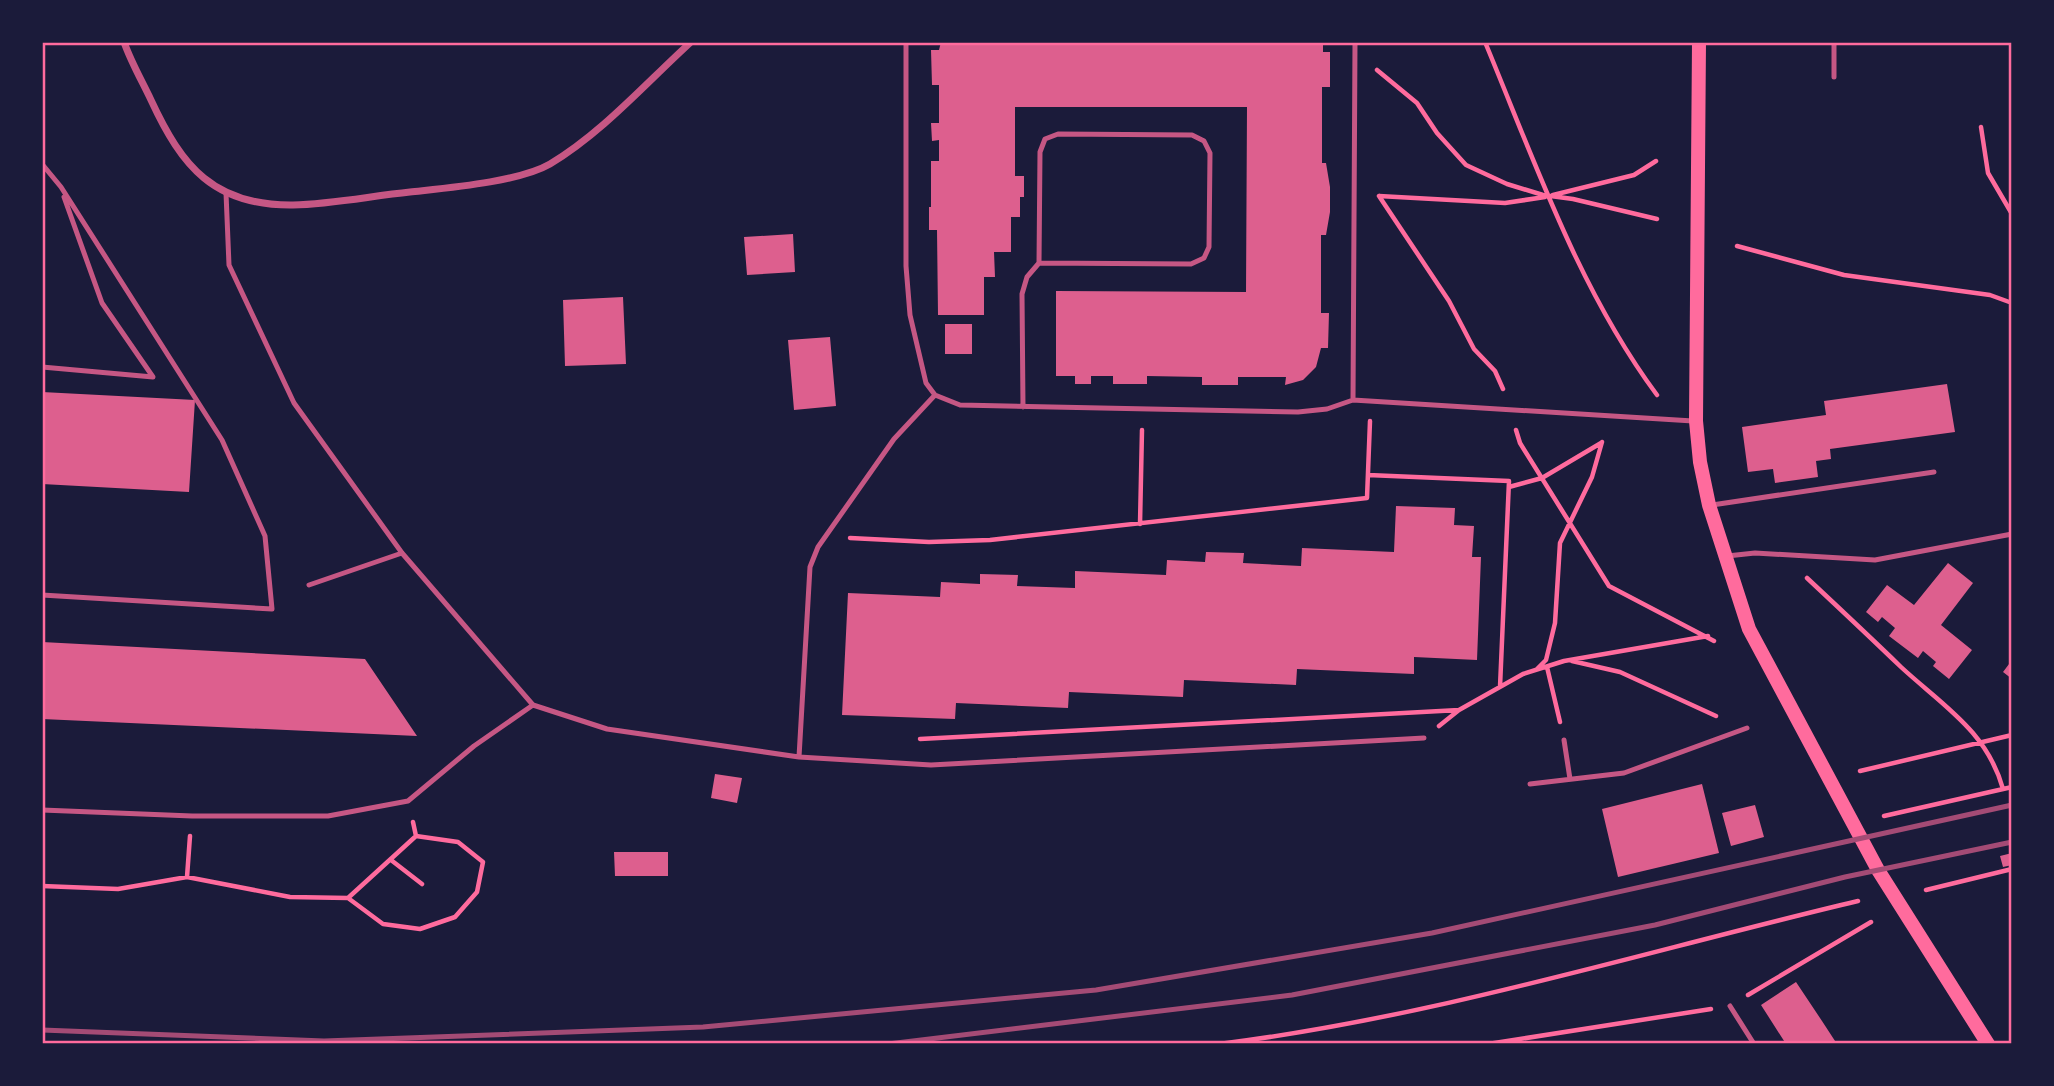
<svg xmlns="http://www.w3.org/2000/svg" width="2054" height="1086" viewBox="0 0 2054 1086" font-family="'Roboto Condensed',sans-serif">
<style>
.building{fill:#dd5f8e}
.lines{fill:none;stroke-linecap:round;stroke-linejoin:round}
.path{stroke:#ff6b9d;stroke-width:4.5}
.service{stroke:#c65784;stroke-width:5}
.minor{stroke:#c65784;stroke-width:7}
.secondary{stroke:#ff6b9d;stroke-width:14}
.rail{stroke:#a44b75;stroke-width:5}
.neatline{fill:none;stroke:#ff6b9d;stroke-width:2.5}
</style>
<rect width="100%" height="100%" fill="#1b1b3a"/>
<!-- building -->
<path class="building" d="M941 42H1323V52H1330V87H1322V163H1326L1330 187V212L1326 235H1321V313H1329L1328 348H1321L1316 367 1303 380 1285 385 1286 377H1238V385H1202V377L1147 376V384H1113V376H1091V384H1075V376H1056V291L1246 292 1247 107H1015V176H1024V197H1020V217H1011V252H994L995 277H984V315H938L937 230H929V207H931V161H939V140L932 141 931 123H939V85H932L931 50H939Z
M793 234 795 272 747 275 744 237Z
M623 297 626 364 565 366 563 300Z
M945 324H972V354H945Z
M830 337 836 406 794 410 788 340Z
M1947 384 1955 432 1830 449 1831 459 1816 461 1818 477 1775 483 1773 469 1748 472 1742 427 1826 415 1824 401Z
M42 392 195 400 189 492 42 484Z
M1396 506 1455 508 1454 525 1474 526 1472 557H1481L1477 660 1414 657V674L1297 669 1296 685 1184 680 1183 697 1069 692 1068 708 956 703 955 719 842 715 848 593 940 597 941 582 980 584V574L1018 575 1017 586 1075 588V571L1166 575 1167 560 1205 562 1206 552 1244 553 1243 563 1301 566 1302 548 1394 552Z
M1948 563 1973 583 1941 625 1972 650 1949 679 1933 666 1936 662 1923 651 1918 658 1889 636 1895 628 1882 617 1878 622 1866 612 1887 585 1914 605Z
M42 642 365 659 417 736 42 719Z
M2012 660V679L2003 672Z
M715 774 742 778 737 803 711 798Z
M1702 784 1719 853 1618 877 1602 809Z
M1755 805 1764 837 1731 846 1722 813Z
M614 852H668V876H615Z
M2012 853V865L2003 867 2000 856Z
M1796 982 1822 1021 1837 1044H1786L1761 1005Z"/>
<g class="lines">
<!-- path -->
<path class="path" d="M1485 42C1535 162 1579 290 1657 395
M1377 70 1417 103 1437 133 1466 165 1507 184 1543 195 1573 199 1657 219
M1981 127 1988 173 2012 214
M1553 195 1634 175 1656 161
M1379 196 1449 301 1474 349 1495 371 1503 389
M1379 196 1505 203 1545 197
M1737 246 1844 275 1990 295 2012 303
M1516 430 1520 443 1609 586 1714 641
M1368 475 1509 481 1500 687
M1509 487 1542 478 1601 443
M1140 524 1142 430
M850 538 929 542 990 540 1367 498 1370 421
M1807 578C1838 607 1870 637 1901 667 1942 705 1987 731 2003 789
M1572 661 1620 672 1716 716
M1547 667 1560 722
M1537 669 1546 660 1555 623 1560 543 1592 477 1602 442
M1439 726 1459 710
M920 739 1459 710 1523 674 1564 661 1708 636
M1860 771 2012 735
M1884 816 2012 787
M391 860 422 884
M187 877 190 836
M42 886 118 889 187 877 290 897 348 898 416 836 413 822
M1926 890 2012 869
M348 898 383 924 420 929 455 917 477 892 483 862 458 842 416 836
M1748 995 1871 922
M1219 1044C1436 1017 1646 951 1858 901
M1488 1044 1711 1009"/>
<!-- service -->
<path class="service" d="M906 42V266L910 315 926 383 935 395 960 405 1298 412 1327 409 1353 400 1693 421
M1834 42V77
M42 164 61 187 222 440 265 536 272 609 42 595
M226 193 229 265 294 403 402 553 533 705 607 729 799 757 931 765 1424 738
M42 367 153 377 102 303 64 197
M1353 400 1355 42
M1023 407 1022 294 1027 277 1039 263 1191 264 1204 258 1209 247 1210 153 1204 141 1192 135 1058 134 1045 139 1040 152 1039 263
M1712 505 1934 472
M1727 556 1755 553 1875 560 2012 534
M309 585 402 553
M1564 740 1570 779
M799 757 810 567 818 547 894 439 935 395
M1530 784 1624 773 1747 728
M42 810 192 816H328L408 801 474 746 533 705
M1730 1006 1754 1044"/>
<!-- minor -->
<path class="minor" d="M124 42C131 62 142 81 151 100 182 167 214 206 293 205 332 204 371 196 410 192 446 188 519 182 550 164 602 133 646 83 691 42"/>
<!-- secondary -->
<path class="secondary" d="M1699 42 1696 421 1700 462 1709 505 1749 629 1878 870 1988 1044"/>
<!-- rail -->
<path class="rail" d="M42 1030 324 1041 703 1027 1096 990 1432 933 2012 805
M888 1044 1292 995 1655 925 1845 877 2012 842"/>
</g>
<!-- border -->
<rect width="2054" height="1086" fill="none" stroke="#1b1b3a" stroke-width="88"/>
<rect x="44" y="44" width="1966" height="998" class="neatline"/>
</svg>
